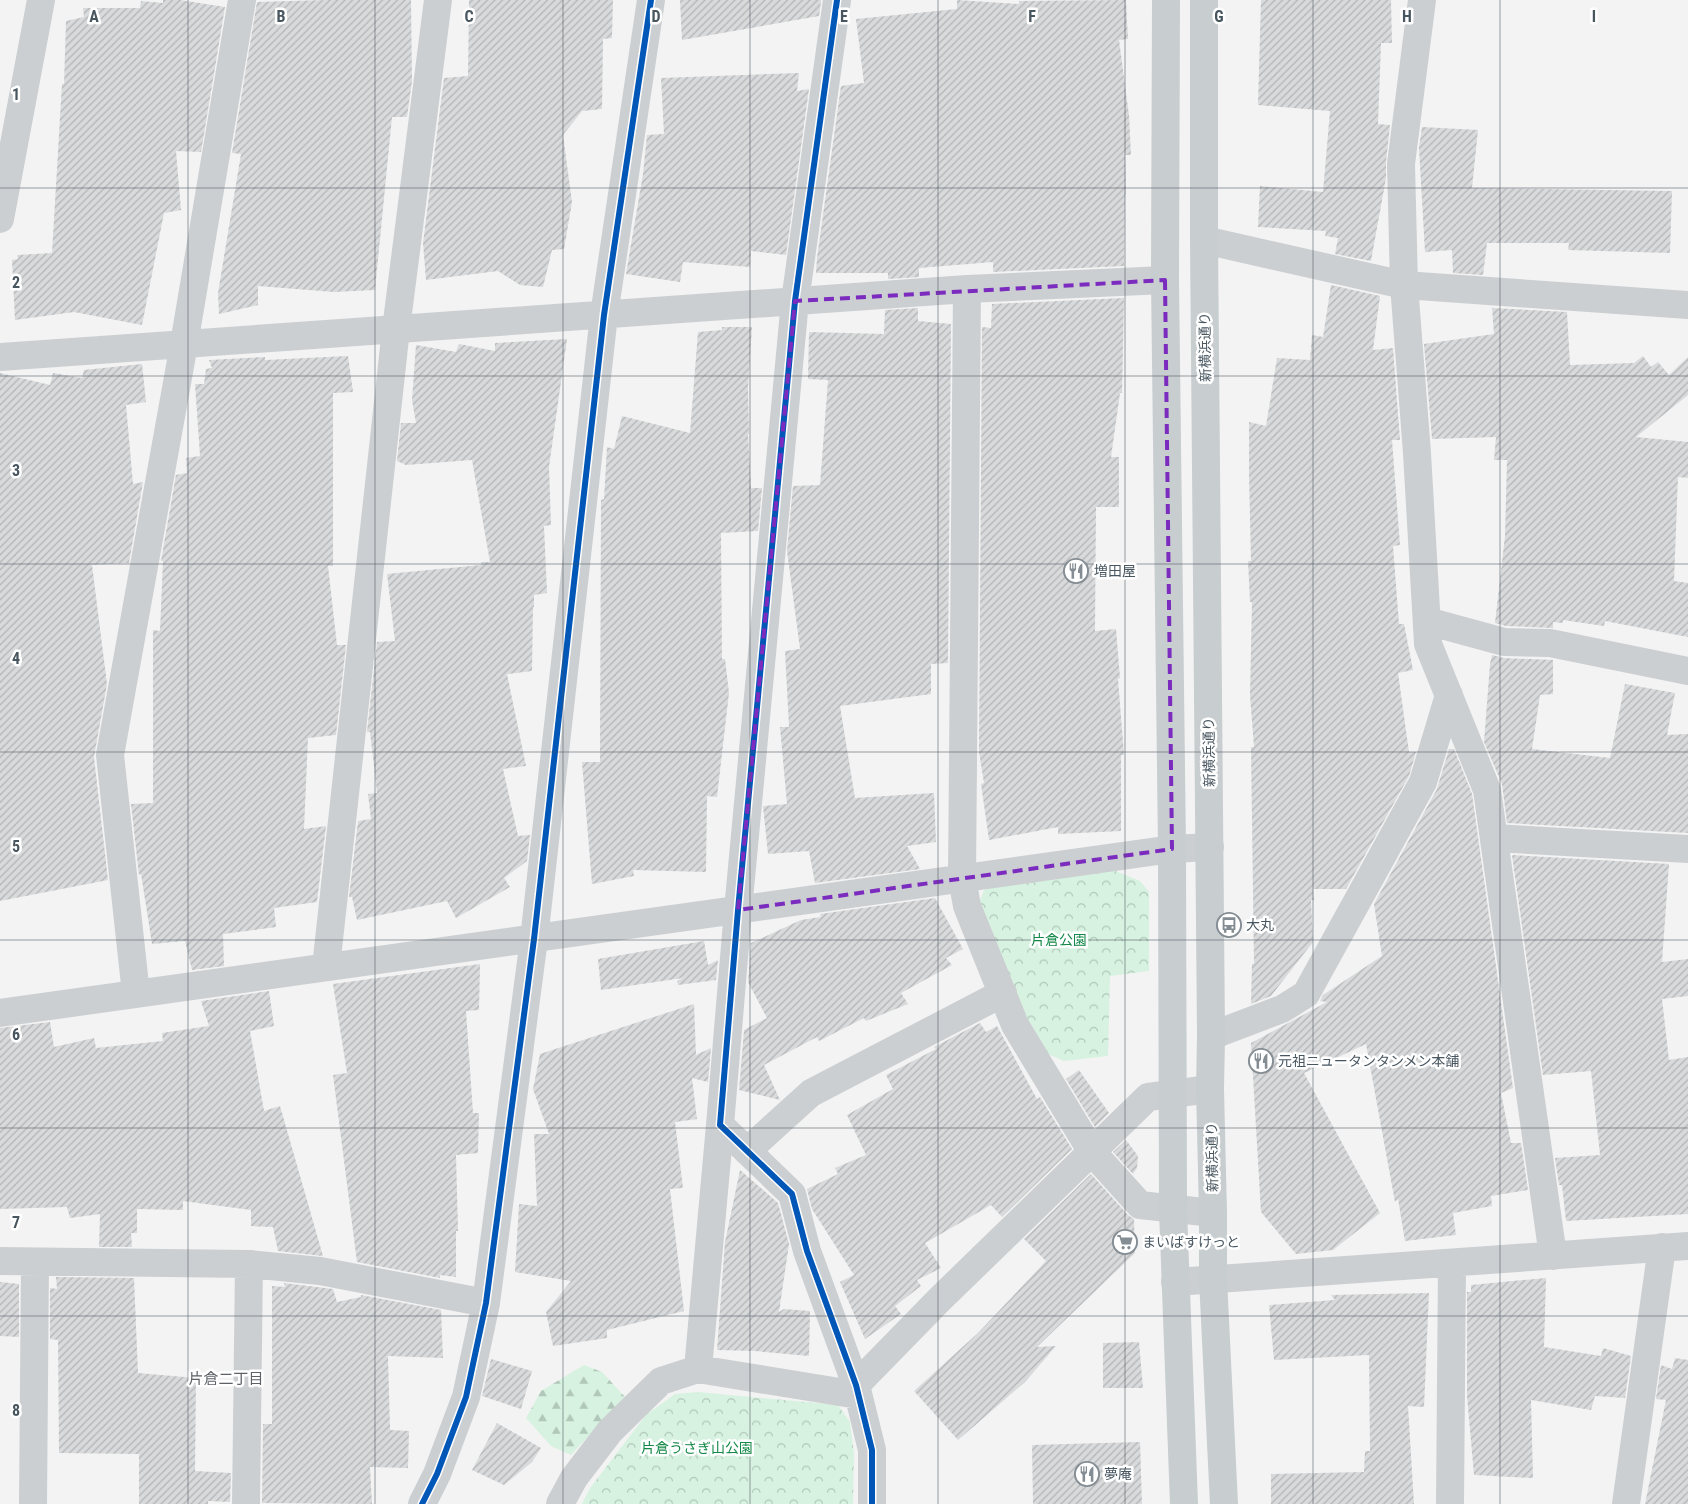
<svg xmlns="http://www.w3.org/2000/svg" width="1688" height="1504" viewBox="0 0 1688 1504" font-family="'Roboto Condensed','Noto Sans JP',sans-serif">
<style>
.forest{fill:url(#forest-firs)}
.park{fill:url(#park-crowns)}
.building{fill:url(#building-hatch)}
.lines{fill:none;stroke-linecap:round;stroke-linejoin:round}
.minor{stroke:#cccfd1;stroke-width:28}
.major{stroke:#c8cdcf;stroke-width:28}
.cycleway-casing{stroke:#fff;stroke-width:9}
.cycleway{stroke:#0057b8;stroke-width:6}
.marked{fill:none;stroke:#7b2cbf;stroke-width:4;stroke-dasharray:10 6;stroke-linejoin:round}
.grid{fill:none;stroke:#485660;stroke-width:1;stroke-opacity:0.55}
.labels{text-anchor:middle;stroke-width:5;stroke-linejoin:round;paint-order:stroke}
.street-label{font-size:14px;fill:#485660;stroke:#fff}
.poi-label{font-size:14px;fill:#485660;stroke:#fff;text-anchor:start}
.park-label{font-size:14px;fill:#138847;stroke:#fff}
.neighbourhood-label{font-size:15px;fill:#5e6267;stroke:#fff}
.grid-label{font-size:16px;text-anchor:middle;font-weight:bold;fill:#485660;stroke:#fff;stroke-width:5;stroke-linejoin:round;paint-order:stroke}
</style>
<defs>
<pattern id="forest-firs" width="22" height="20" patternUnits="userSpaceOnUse" patternTransform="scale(1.25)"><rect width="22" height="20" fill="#d7f2e0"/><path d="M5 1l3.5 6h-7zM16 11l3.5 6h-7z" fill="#b0c7b9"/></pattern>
<pattern id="park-crowns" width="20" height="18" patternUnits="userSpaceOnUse" patternTransform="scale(1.25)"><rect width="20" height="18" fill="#d7f2e0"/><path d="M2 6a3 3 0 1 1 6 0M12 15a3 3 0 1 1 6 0" fill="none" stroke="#b0c7b9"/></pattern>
<pattern id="building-hatch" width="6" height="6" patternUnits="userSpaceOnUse" patternTransform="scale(1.25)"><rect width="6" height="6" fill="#d9dadb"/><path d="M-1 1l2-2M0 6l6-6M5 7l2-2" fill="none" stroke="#b2b4b5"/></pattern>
</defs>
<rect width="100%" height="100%" fill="#f3f3f3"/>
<!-- forest -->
<path class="forest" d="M584 1365 602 1372 625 1397 571 1455 551 1446 526 1418 541 1391Z"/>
<!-- park -->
<path class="park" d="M1113 870 1140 881 1149 892V971L1110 976 1108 1056 1064 1061 1041 1051 978 906 984 890 997 883Z
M698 1392 838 1405 850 1422 854 1453 853 1504H582L590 1488 646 1415 675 1394Z"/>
<!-- building -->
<path class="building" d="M163 0H180L225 7 201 152 176 151 181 210 164 213 142 325 74 312 15 320 12 260 18 259 17 255 52 253 62 84H64L66 21 84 17 83 8H140L141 1 163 3Z
M325 0H411L412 81 407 117H392L375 290 334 292 258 286V305L219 314 218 293 241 154 232 153 257 2Z
M469 0H613L612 38 603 39 602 109 582 111 563 135 572 202 564 249 552 250 543 287 520 285 498 271 426 280 423 243 444 78 468 76Z
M680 0H821V2L819 16 682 40Z
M957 0 1019 4V1L1126 0 1128 39 1119 40 1129 115 1131 155H1125L1126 194H1125L1124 266 993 272V262L919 268V277L888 279V273H816L817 258 841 86 864 83 856 19 957 9Z
M1261 0H1391L1392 43H1381L1378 124 1390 125 1386 162V178L1371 261 1335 254 1338 238 1325 236 1326 231 1258 227 1260 186 1323 192 1330 111 1258 105Z
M799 73 797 91 809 89 786 255 751 251 750 267 683 262 680 282 626 274 643 174 647 135 664 134 661 78Z
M1422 127 1478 130 1472 188 1672 191 1670 253 1568 250 1569 243H1487L1483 275 1453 273 1452 250 1425 252 1419 148Z
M1331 285 1380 296 1373 350 1393 348 1400 440H1392L1400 545 1393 546 1399 624H1404L1413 670 1398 673 1409 752H1416L1409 776 1346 889H1313L1314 900H1311L1313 942 1271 996 1251 1004 1252 964H1254L1251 747H1254L1250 695 1252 602H1250L1248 561H1251L1249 475V422L1266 426 1277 358 1310 360 1312 335 1323 337Z
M1124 298 1122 393H1120L1111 457H1119V507H1096L1095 631 1116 629 1120 678 1118 679 1124 755H1121V831L1058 834V827L989 840 981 784 984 783 979 752 982 327 991 328 992 304Z
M918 308V321L951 324 948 663 931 664V694L840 706 855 798 934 793 936 842 907 846 920 869 815 883 809 851 768 854 763 806 787 804 780 727H789L785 651 800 649 787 551 793 486 820 485 828 380 808 379 809 332 884 334 885 310Z
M1492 308 1567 312 1570 365 1634 363 1643 356 1651 367 1658 362 1669 375 1688 357V395L1636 437 1688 442V478L1678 477 1674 581 1688 583V637L1605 621 1604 626 1563 620V623L1553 622V628L1506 626 1495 623 1505 536 1507 460H1494L1496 437 1432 439 1424 344 1494 334Z
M722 327H752L748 388 749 434H748L751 488H762L758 531 721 533 722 659H725L729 693 717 797 707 796 706 872 633 870 634 876 592 884 582 762H600L601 500 604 499 607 447 614 449 622 416 690 433 698 332 722 330Z
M567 339 549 467 551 525 544 526 547 593 534 595V607H533L532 671 507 674 526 766 503 769 518 836 530 835 527 861 504 878 510 887 456 918 447 901 357 920 352 897H349L358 821 371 819 368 794 377 793 370 732H367L377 642 395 641 387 574 481 565V562H490L472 460 406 465 397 461 401 423H416L412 400 416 345 456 352 459 344 495 351V343Z
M348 356 353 392 333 393V566H328L337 645H346L336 735 308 738 304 829 326 826 317 902 274 908 276 927 223 934 224 966 192 970 185 941 152 944 141 874 139 875 131 804 153 803V630L160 631 163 561H161L176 475 187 473 186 458 200 456 195 384H204L206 369 212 368 209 360 265 357V360Z
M142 364 146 402 126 405 133 484 143 482 129 563 92 565 107 684 94 757 108 880 0 901V373L50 385 53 373 82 378 84 370Z
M1492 655 1504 658 1553 660V694L1540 695 1532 749 1610 758 1625 684 1675 693 1667 735 1688 734V833L1507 823 1502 784 1484 742 1490 664Z
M1449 749H1454L1472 794 1513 1088 1501 1093 1511 1143H1521L1528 1190 1491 1196 1492 1206 1453 1213 1456 1235 1405 1241 1398 1199 1395 1202 1366 1044 1304 1073 1380 1213 1333 1250 1296 1254 1261 1212 1251 1043 1327 1002 1320 1001 1323 995 1382 956 1374 904 1437 789Z
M1512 855 1669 864 1662 962 1688 959V996L1662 999 1669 1060 1688 1057V1214L1566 1221 1562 1185H1559L1555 1158 1600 1155 1591 1071 1543 1075Z
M935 898 963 949 946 958 952 965 901 993 908 1004 866 1021 864 1018 819 1041 817 1037 764 1065 780 1100 739 1090 744 1030 767 1018 748 982 751 943 801 920 821 917 820 914Z
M704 941 708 965 718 960 716 980 678 985 677 981 683 978 601 990 598 959Z
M480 964 479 1010 466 1011 473 1113H479L478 1153 456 1155 458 1231H456V1277L440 1275V1278L357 1262 333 1075 347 1073 333 984Z
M269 991 274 1026 250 1031 264 1111 280 1106 323 1256 278 1251 273 1227 251 1226V1210L183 1201V1210L137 1209V1233H131L132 1247H99L100 1214 70 1218 67 1207 0 1209V1028L50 1022 54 1047 94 1038 96 1048 163 1041 162 1033 209 1026 201 1001Z
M694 1004 696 1055 711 1048 708 1082 692 1078 697 1119 675 1122 683 1188 670 1189 684 1311 607 1330V1338L553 1346 546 1312 571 1281 515 1272 519 1204 537 1206 534 1134H549L533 1089 540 1054Z
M980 1023 986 1032 997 1026 1037 1099 1040 1097 1072 1149 1002 1217 991 1205 925 1243 941 1268 917 1280 921 1286 895 1306 901 1314 865 1339 840 1282 854 1275 812 1209 807 1189 838 1174 835 1168 866 1155 847 1115 893 1089 886 1075 936 1049 934 1047Z
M1079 1070 1109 1113 1095 1127 1066 1079Z
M1126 1140 1138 1156 1137 1168 1133 1174 1113 1152Z
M740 1170 778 1203 789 1244 779 1312 784 1309 810 1311 809 1356 755 1351 717 1350 725 1242Z
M1091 1174 1128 1215 1134 1219 1135 1253 1037 1347 1056 1346 1025 1382 958 1440 914 1391 978 1333 1046 1261 1024 1239Z
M56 1277 134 1278 138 1373 196 1378 195 1471 231 1473 230 1502 208 1501V1504H139V1454L59 1453 58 1340 50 1339V1288L57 1289Z
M1546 1278 1544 1347 1601 1356 1603 1348 1631 1356 1625 1398 1595 1396 1591 1410 1531 1400 1533 1478 1474 1475 1467 1396V1292H1471V1285Z
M0 1282 19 1284V1337L0 1336Z
M284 1283 333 1289 337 1302 361 1297V1295L441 1310 443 1358 388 1356 390 1430 409 1431 408 1468 370 1467 372 1504 262 1503 263 1424H272V1286L285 1287Z
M1429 1293 1424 1407 1408 1406 1414 1504H1271V1474L1364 1472 1365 1451H1370L1369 1355 1274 1360 1269 1305 1335 1300 1331 1295Z
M1139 1342 1143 1388H1103V1343Z
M1675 1358 1688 1360V1504H1645L1666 1400 1656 1399 1661 1365 1672 1369Z
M491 1359 532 1371 521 1409 482 1396Z
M497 1423 541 1448 532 1462 504 1485 472 1470Z
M1140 1442 1142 1504H1033L1032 1445Z"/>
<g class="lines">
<!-- minor -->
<path class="minor" d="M837 0 795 301 738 910 720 1125 792 1194 807 1251 856 1385 872 1450V1504
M1422 0 1401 164 1404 285 1417 453 1428 644 1487 790 1553 1256
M0 219 41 0
M1204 240 1404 285 1688 305
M967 289 962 878 967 906 1015 1025 1092 1152 1140 1205 1213 1213
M0 357 967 289 1165 280
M1427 621 1504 642 1550 643 1688 671
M1494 838 1688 849
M326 967 396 329 438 0
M136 994 110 755 184 344 242 0
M0 1013 1172 849 1210 847
M1211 1036 1282 1009 1306 994 1423 782 1449 695
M747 1151 811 1093 1003 993
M0 1261 249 1264 320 1271 486 1303
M1175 1282 1688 1246
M698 1369 720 1125
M856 1385 939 1300 1148 1097 1210 1089
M33 1504 35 1262
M246 1504 249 1264
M422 1504 437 1474 466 1397 486 1303 534 939 604 315 651 0
M560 1504 574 1478 610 1431 661 1381 698 1369 858 1395
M1450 1504 1452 1263
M1626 1504 1662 1247"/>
<!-- major -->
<path class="major" d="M1166 0 1165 280 1172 849 1173 1210 1184 1504
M1204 0V240L1211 1036 1210 1089 1213 1213V1279L1224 1504"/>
<defs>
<path id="cycleway" d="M837 0 795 301 738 910 720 1125 792 1194 807 1251 856 1385 872 1450V1504
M422 1504 437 1474 466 1397 486 1303 534 939 604 315 651 0"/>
</defs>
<!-- cycleway casing -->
<use href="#cycleway" class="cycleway-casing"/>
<!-- cycleway -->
<use href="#cycleway" class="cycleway"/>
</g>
<!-- marked area -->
<path class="marked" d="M1165 280 1172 849 738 910 795 301Z"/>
<!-- grid -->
<path class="grid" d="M188 0V1504M375 0V1504M563 0V1504M750 0V1504M938 0V1504M1125 0V1504M1313 0V1504M1500 0V1504M0 188H1688M0 376H1688M0 564H1688M0 752H1688M0 940H1688M0 1128H1688M0 1316H1688"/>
<!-- icons -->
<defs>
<symbol id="restaurant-ring" viewBox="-11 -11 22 22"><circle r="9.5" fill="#fff" stroke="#848d93" stroke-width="1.5"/><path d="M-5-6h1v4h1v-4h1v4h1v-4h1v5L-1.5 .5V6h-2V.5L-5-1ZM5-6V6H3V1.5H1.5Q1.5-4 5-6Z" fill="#848d93"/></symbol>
<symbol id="bus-ring" viewBox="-11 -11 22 22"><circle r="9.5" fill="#fff" stroke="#848d93" stroke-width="1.5"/><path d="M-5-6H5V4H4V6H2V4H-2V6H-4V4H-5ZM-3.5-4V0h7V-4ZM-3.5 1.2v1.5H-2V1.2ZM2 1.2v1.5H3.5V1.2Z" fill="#848d93"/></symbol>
<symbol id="supermarket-ring" viewBox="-11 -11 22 22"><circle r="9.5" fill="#fff" stroke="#848d93" stroke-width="1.5"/><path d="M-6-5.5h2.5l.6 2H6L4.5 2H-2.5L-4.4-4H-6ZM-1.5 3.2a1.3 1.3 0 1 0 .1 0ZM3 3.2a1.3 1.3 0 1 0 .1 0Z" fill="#848d93"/></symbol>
</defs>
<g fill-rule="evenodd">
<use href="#restaurant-ring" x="1062" y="557" width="28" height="28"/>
<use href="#bus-ring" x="1215" y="911" width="28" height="28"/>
<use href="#restaurant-ring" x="1247" y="1047" width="28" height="28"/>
<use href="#supermarket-ring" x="1111" y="1228" width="28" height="28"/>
<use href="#restaurant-ring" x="1073" y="1460" width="28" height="28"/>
</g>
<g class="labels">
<!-- street labels -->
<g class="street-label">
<text transform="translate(1205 347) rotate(-91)" y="5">新横浜通り</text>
<text transform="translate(1209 752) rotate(-91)" y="5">新横浜通り</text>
<text transform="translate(1212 1157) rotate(-91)" y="5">新横浜通り</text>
</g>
<!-- poi labels -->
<g class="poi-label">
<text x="1094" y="576">増田屋</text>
<text x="1246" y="930">大丸</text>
<text x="1278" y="1066">元祖ニュータンタンメン本舗</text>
<text x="1142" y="1247">まいばすけっと</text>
<text x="1104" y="1479">夢庵</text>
</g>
<!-- park labels -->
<g class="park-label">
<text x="1059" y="945">片倉公園</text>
<text x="697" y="1453">片倉うさぎ山公園</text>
</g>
<!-- neighbourhood labels -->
<g class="neighbourhood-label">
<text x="226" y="1384">片倉二丁目</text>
</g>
</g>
<g class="grid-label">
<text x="94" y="22">A</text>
<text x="281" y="22">B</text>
<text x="469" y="22">C</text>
<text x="656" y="22">D</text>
<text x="844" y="22">E</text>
<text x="1032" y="22">F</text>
<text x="1219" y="22">G</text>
<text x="1407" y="22">H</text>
<text x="1594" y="22">I</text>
<text x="16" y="100">1</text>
<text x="16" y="288">2</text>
<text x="16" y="476">3</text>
<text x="16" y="664">4</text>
<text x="16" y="852">5</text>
<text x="16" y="1040">6</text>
<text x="16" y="1228">7</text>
<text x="16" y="1416">8</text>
</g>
</svg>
